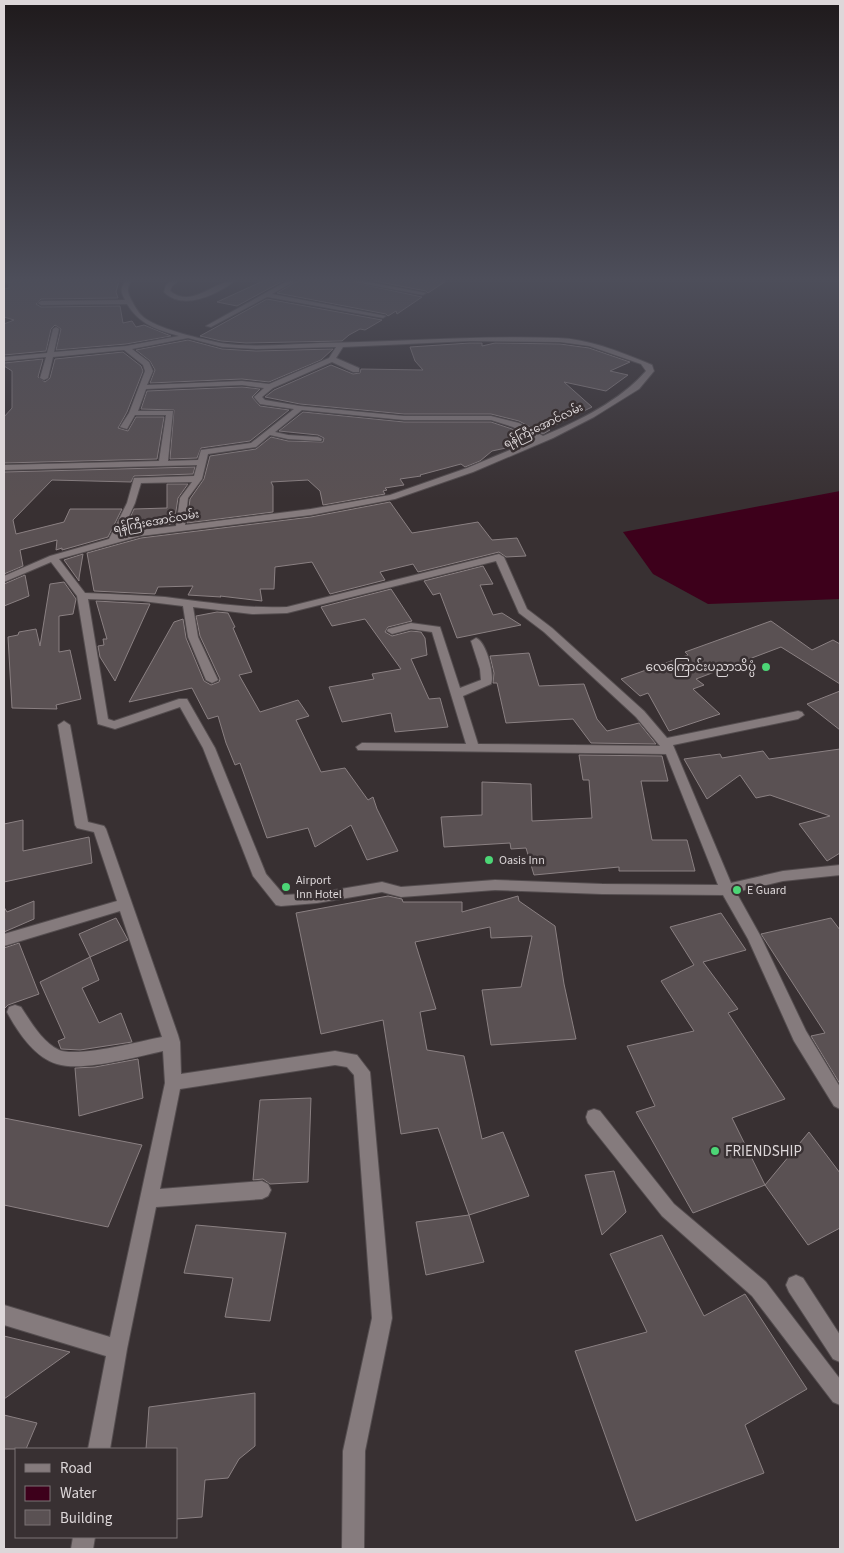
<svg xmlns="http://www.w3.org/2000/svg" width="844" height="1553" viewBox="0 0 844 1553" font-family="'Source Sans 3','Noto Sans Myanmar',sans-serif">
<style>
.water{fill:#3d001b}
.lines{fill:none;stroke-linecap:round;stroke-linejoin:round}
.stream{stroke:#3d001b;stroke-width:3}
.building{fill:#5a5153;stroke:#8a8082}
.street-casing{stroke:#544d4f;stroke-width:2}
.street{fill:#857b7d;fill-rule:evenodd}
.poi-dot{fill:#4cd676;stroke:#383032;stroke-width:2}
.labels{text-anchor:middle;stroke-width:5;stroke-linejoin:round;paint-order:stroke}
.far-street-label{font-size:11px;fill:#ddd7d9;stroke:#383032}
.poi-label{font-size:12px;fill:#ddd7d9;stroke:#383032;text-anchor:start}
.near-poi-label{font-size:15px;fill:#ddd7d9;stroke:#383032;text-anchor:start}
</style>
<rect width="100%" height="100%" fill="#383032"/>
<!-- water -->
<path class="water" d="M840 491V599L708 604 653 574 623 532Z"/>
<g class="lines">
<!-- stream -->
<path class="stream" d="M4 286 16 284"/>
</g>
<!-- building -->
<path class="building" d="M9 281H119L116 292 118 298 41 299 36 304 41 307 120 306 123 323 132 321 136 327 144 325 171 336 126 344 56 350 61 329 55 325 51 329 46 351 4 355V324L14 320 4 317V289L9 288Z
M263 281H283L237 306 217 302Z
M297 281H347L422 297 397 314 396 311 388 316 386 314 277 293Z
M374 281H446L428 293 426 291Z
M267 299 382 320 365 330 360 329 349 335 342 341 246 343 221 341 200 336Z
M188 340 222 349 256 351 333 349 321 360 269 382 242 379 150 383 155 370 150 361 136 350Z
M470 343H482V346L495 343 560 344 589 348 630 362 610 371 628 375 606 391 564 382 592 407 547 429 550 430 543 434 519 421 491 414H404L300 404 265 397 274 390 331 365 353 374 360 373 361 369 423 370 415 361 410 347Z
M123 352 141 366 143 371 127 412 118 428 128 431 136 417H164L157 459 4 463V417L12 408V371L4 366V363L43 359 38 377 45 382 50 378 55 359Z
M242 387 260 389 252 397 260 406 289 410 250 441 201 448 197 458 170 459 174 410 141 409 147 391Z
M303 412 404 422H491L512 429 532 439 515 446 492 451 480 461 465 467 461 464 420 475 421 476 400 479 404 485 385 488 387 490 383 491 385 494 323 505 320 491 308 480 271 482 273 486V512L187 523 190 499 204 479 210 456 256 449 271 437 288 441 323 442 324 438 318 435 279 431Z
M195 467 193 474 134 476 131 482 52 480 13 520 16 534 64 522 70 509H122L108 537 62 550V548L56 550 57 540 20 550 23 566 4 574V472Z
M167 484H188L178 498 174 524 140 528 123 533 134 509 167 508Z
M390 502 412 533 478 522 492 540 517 538 526 556 506 557 499 552 418 572 413 564 380 572 385 580 330 594 312 562 275 567 274 589H260L262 601 220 596 221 597 188 595 193 586 158 587 155 594 94 591 87 553 141 538 311 517Z
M83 554 79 578V581L64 560Z
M483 566 493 584 480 585 493 615 502 613 521 625 457 638 440 593 433 595 424 581Z
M25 575 29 596 4 606V584Z
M64 582 76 599 73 614 59 616V652L70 650 81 699 56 705 57 709 12 708 8 637 18 635 19 632 36 629 40 646 50 584Z
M391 589 412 621 388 627 385 632 392 636 411 631 421 632 425 638 427 655 411 659 429 699 440 698 448 727 395 732 391 713 342 722 329 687 374 679 372 674 401 669 365 619 332 626 321 607Z
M96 601 150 604 115 681 100 657 98 646 104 645 103 639H107Z
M217 612 228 613 235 627 233 628 252 672 239 675 260 712 298 700 309 716 296 720 321 772 345 768 368 800 373 797 377 809 398 851 367 860 351 825 315 847 308 828 267 838 240 763 235 765 226 743 218 716 208 719 192 688 129 702 174 622 183 619 186 638 204 681 211 685 219 682 220 679 200 636 196 616Z
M771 621 812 650 833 640 840 644V684L781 647 696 679 704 685 693 689 720 714 669 731 648 693 640 696 621 679 688 655 685 652Z
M529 653 539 686 584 684 597 719 607 731 639 723 656 744 591 743 573 719 506 723 497 683H493L494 673 490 656Z
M840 691V730L807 704Z
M840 749V853L827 861 799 824 830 816 770 795 756 798 740 775 707 799 684 759 720 754 722 758 763 751 769 759Z
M579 755 662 756 668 781H641L652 840H687L695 871H619V867L534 875 526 848 511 849 510 843 444 847 441 817 482 815V782L531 784 532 821 592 818 589 780H583Z
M23 820V851L89 837 92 863 4 882V824Z
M388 896 402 899 403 902H462V912L518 896 519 901 555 926 564 984 576 1039 491 1045 482 990 521 987 532 936 491 938 490 927 415 942 436 1009 420 1012 427 1050 464 1056 482 1139 503 1132 529 1196 469 1215 438 1128 401 1134 383 1020 321 1034 296 913Z
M34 901V919L4 932V907L7 912Z
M721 913 746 950 703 962 738 1009 728 1013 785 1099 732 1118 765 1185 693 1213 636 1112 655 1106 627 1046 694 1031 661 981 694 965 670 927Z
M116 918 128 940 90 957 79 934Z
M831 918 840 930V1084L811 1036 825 1033 761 934Z
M19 943 39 994 8 1005 4 1009V948Z
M90 957 99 980 82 988 99 1023 121 1013 132 1042 80 1050 61 1049 58 1041 65 1038 40 982Z
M138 1059 143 1098 79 1116 75 1068 95 1067Z
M311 1098 308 1182 270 1184 263 1179 253 1180 260 1100Z
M4 1118 142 1145 108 1227 4 1205Z
M809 1132 840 1173V1228L808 1245 765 1185Z
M614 1171 626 1212 602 1235 585 1175Z
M469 1215 484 1262 426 1275 416 1222Z
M196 1225 286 1233 270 1321 225 1317 233 1278 184 1273Z
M662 1235 704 1316 745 1294 807 1389 745 1425 764 1473 636 1521 575 1351 647 1332 610 1254Z
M4 1336 70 1352 4 1399Z
M255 1393V1446L239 1459 228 1478 205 1480 202 1517 176 1519V1449H146L149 1407Z
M4 1415 37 1423 26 1449H4Z"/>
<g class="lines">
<defs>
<path id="street" d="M125 281H131C125 291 129 295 134 305 137 310 140 315 146 319 162 330 202 339 221 343 253 348 288 344 320 343 399 342 479 335 558 338 589 339 617 351 645 362L652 365 654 371 639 389 594 417 553 438 473 472 395 499 311 515 141 536 59 559 85 593C112 594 138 595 165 597 206 602 246 609 287 607L499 554 504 557 527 609 552 628 644 711 667 738 798 711 802 712 804 715 798 719 673 745 731 883 783 871 840 865V875L783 881 736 892 761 937 806 1031 840 1087V1109L834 1106 794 1041 748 939 723 895 602 894 495 890 401 897 382 892 317 903 281 906 276 905 253 876 203 748 180 707 115 729 98 724 77 596 51 562 4 582V576L50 556 109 539 127 503 134 478 194 476 197 465 4 470V465L159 461 166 415H135L127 429 120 427 129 413 145 371 143 365 124 350 53 357 48 378 44 380 40 378 46 357 4 361V357L47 353 53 329 56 327 59 329 54 352 126 346 179 336C157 330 139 324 127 304L41 305 38 303 41 301 125 300C121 292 120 289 125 281ZM188 338 222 347 256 349 336 347 329 358 269 384 242 381 147 385 153 371 149 362 132 349ZM470 341 560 342 589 346 641 364 646 371C621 400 579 421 543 436L519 423 491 416H404L300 406 265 400 262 397 273 388 332 362 353 372H359V368L336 358 343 347ZM242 385 264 388 254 397 260 404 294 409 251 443 201 450 198 460 168 461 173 411H138L146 389ZM302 410 404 420H491L513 427 536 439 467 468 390 495 311 509 185 525 188 498 202 479 208 454 256 447 270 435 288 439 321 441 322 439 318 437 288 435 275 432ZM192 482 180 498 176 526 140 530 120 536 135 503 141 483ZM496 561 519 613 544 632 636 717 660 746 478 744 463 696 491 684C495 675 486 641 476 638L471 641 480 669 481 680 460 688 440 627 411 623 388 629 387 631 392 634 411 629 432 632 466 744 362 743 356 747 358 750 666 754 718 885 602 884 495 880 401 887 382 882 317 893 284 895 266 874 215 748 187 699H179L114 721 108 719 88 599 142 601 183 606 188 637 206 680 212 683 218 680 198 637 193 607 252 614 287 613Z
M171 281H178L172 286 170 291C193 309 212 281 235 281 216 295 183 311 164 292L166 285Z
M287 281H295L272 294 386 316 383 318 267 297 211 327 206 326Z
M349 281H363L426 293 423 295Z
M64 721 70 725 88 822 104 826 106 829 178 1035 180 1042 181 1074 335 1051 357 1055 370 1072 392 1318 365 1451 364 1549H342L343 1451 372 1318 354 1075 347 1067 335 1065 180 1089 160 1189 262 1181 268 1184 271 1190 268 1196 262 1199 156 1207 127 1349 110 1449H88L106 1356 4 1325V1305L110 1337 165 1083 163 1051C135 1057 83 1072 57 1064 35 1058 17 1031 7 1012L9 1007 15 1005 21 1007C31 1022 42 1042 59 1050 77 1058 141 1041 162 1037L120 911 4 946V934L117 901 94 832 77 828 75 825 58 725Z
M594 1109 600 1111 674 1204 766 1282 840 1379V1405L833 1402 752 1296 662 1216 588 1123 586 1117 588 1111Z
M796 1275 803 1278 840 1335V1362L833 1359 789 1292 786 1285 789 1278Z
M73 1537H95L93 1549H71Z"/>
</defs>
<!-- street casing -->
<use href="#street" class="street-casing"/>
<!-- street -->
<use href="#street" class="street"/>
</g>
<!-- sky -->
<linearGradient id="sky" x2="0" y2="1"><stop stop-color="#1f1a1c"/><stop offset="0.56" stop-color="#4d4e5a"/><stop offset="1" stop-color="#4d4e5a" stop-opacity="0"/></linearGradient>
<rect width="844" height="499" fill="url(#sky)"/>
<!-- markers -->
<g class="poi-dot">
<circle cx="766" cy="667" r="5"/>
<circle cx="489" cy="860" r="5"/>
<circle cx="286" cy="887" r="5"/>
<circle cx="737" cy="890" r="5"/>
<circle cx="715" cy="1151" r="5"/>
</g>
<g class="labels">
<!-- far-street labels -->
<g class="far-street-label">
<text transform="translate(543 425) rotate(-26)" y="4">ရန်ကြီးအောင်လမ်း</text>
<text transform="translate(156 521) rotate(-10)" y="4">ရန်ကြီးအောင်လမ်း</text>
</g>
<!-- poi labels -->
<g class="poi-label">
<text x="756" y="671" text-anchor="end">လေကြောင်းပညာသိပ္ပံ</text>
<text x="499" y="864">Oasis Inn</text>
<text x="296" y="884">Airport<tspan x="296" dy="14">Inn Hotel</tspan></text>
<text x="747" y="894">E Guard</text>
</g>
<!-- near-poi labels -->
<g class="near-poi-label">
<text x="725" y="1156">FRIENDSHIP</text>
</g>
</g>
<!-- border -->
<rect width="844" height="1553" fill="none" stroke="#ddd7d9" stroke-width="10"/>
<!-- legend -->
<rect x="15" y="1448" width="162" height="90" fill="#383032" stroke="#7a7375"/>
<rect x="25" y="1464" width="25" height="8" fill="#857b7d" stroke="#7a7375"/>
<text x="60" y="1473" font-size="15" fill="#ddd7d9">Road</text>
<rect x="25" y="1486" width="25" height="15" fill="#3d001b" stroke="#7a7375"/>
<text x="60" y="1498" font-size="15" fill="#ddd7d9">Water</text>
<rect x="25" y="1510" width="25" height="15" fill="#5a5153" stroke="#7a7375"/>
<text x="60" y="1523" font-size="15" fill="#ddd7d9">Building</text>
</svg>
